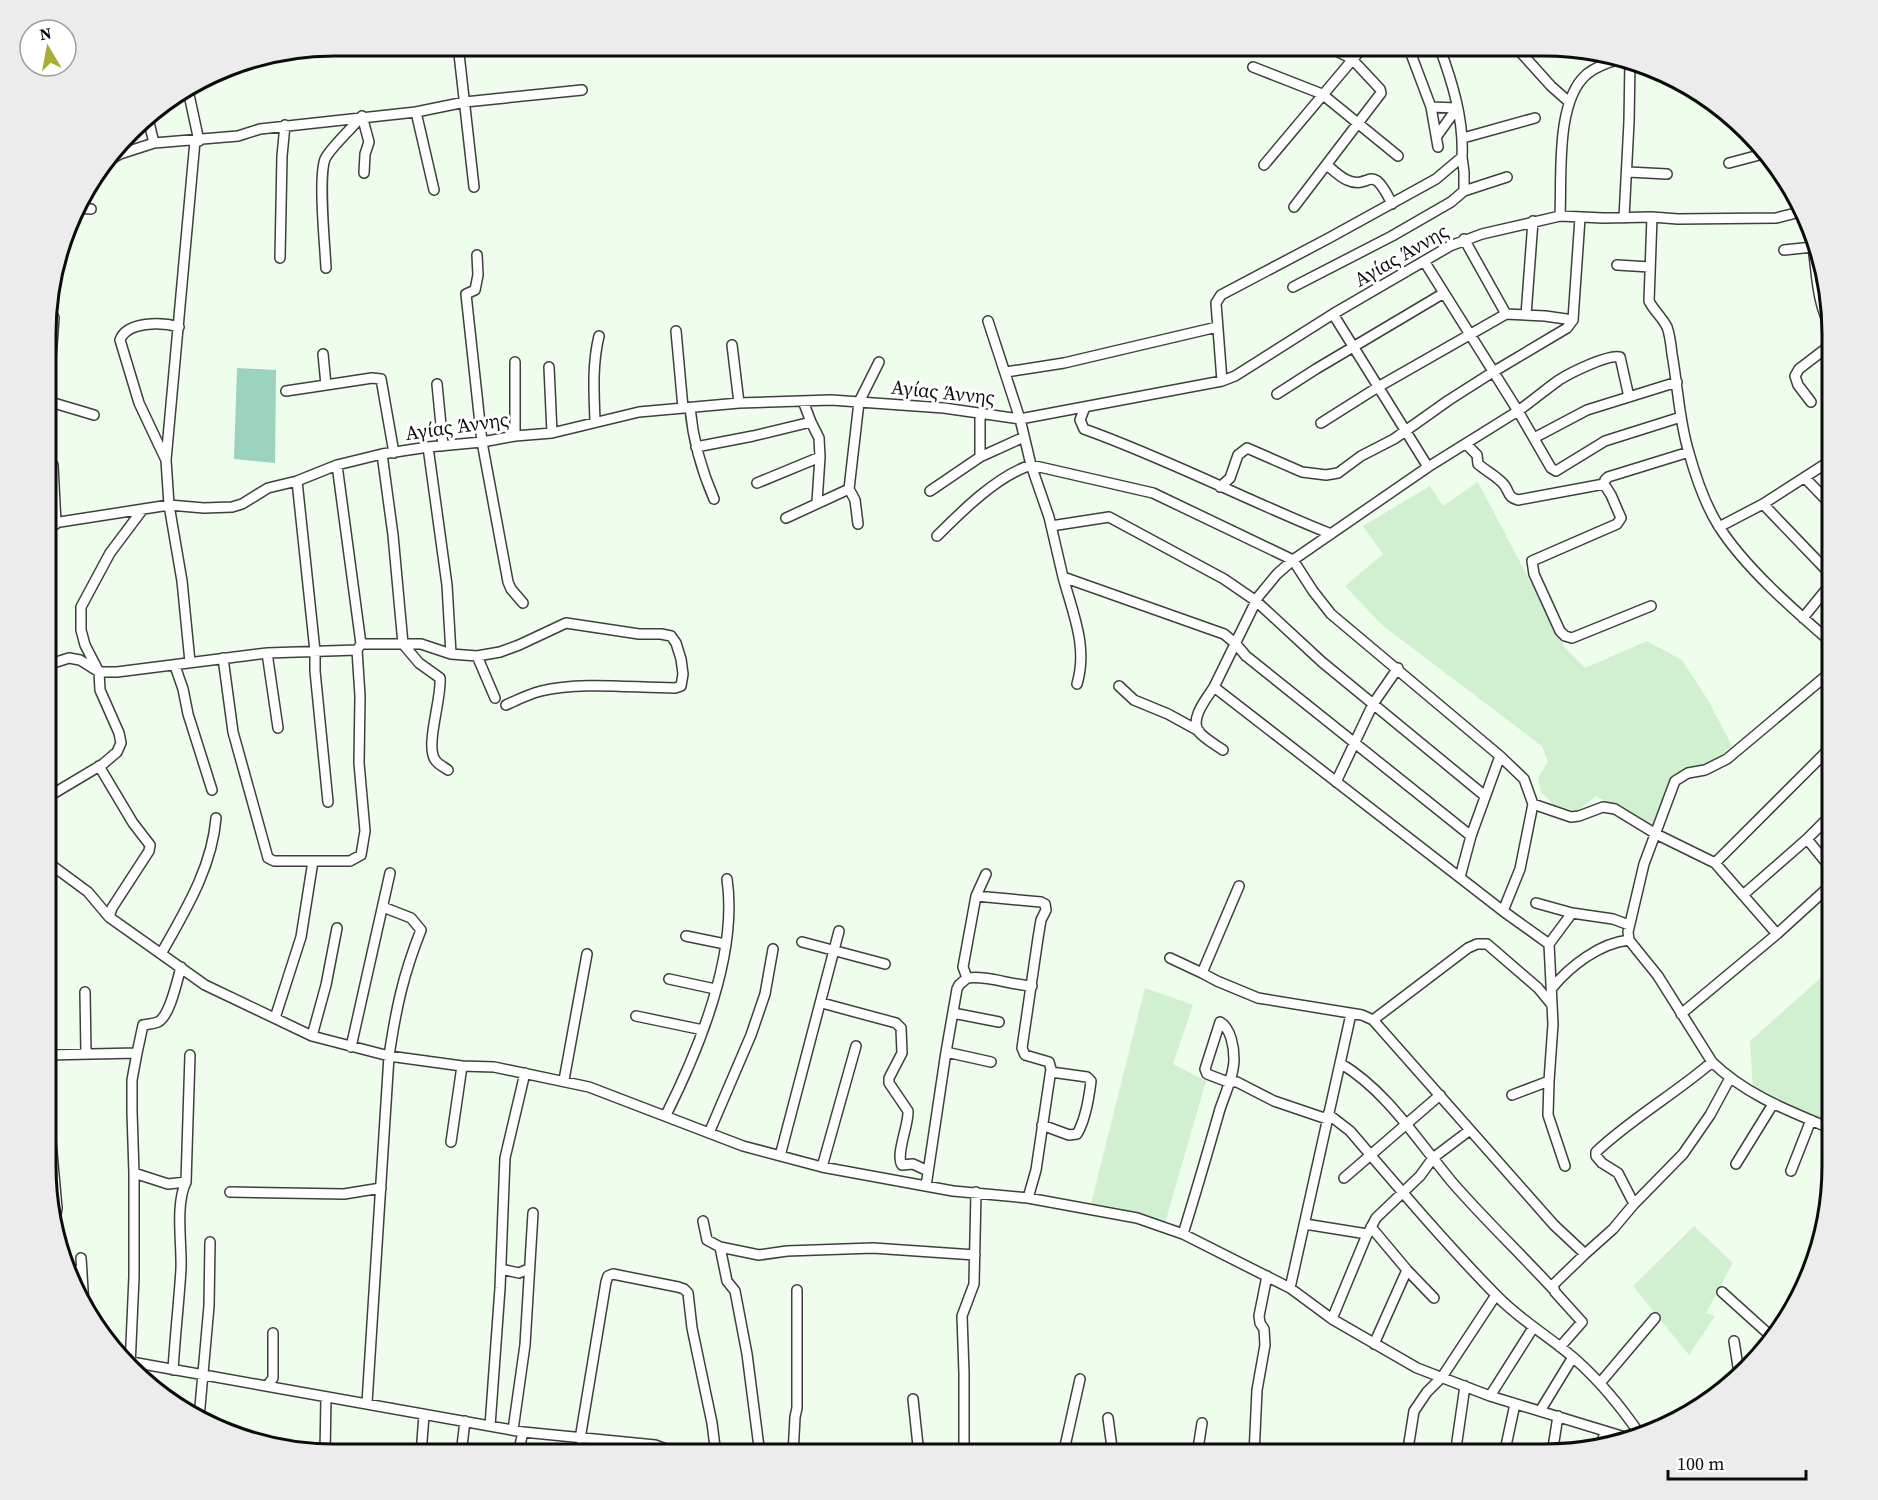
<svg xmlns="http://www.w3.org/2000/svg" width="1878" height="1500" viewBox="0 0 1878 1500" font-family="'Source Serif 4',serif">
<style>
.farmland{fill:#d0f0d0}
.forest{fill:#9bd3be}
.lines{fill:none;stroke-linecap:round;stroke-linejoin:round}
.minor-casing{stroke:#3f3f3f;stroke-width:12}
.minor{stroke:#fff;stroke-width:9}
.labels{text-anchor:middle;stroke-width:6;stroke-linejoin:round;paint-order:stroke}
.street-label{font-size:20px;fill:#0c0c0c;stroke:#fff}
.rim{fill:none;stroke:#0c0c0c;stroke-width:3}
</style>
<rect width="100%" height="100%" fill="#effded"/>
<!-- farmland -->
<path class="farmland" d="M1478 482 1565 648 1585 668 1647 641 1682 660 1708 700 1732 746 1721 756 1673 777 1653 827 1596 796 1577 811 1554 805 1541 792 1538 778 1548 762 1542 746 1382 625 1345 586 1383 554 1363 526 1430 486 1443 506Z
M1833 967 1832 1123 1753 1090 1750 1041Z
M1145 988 1193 1005 1173 1064 1206 1081 1165 1223 1135 1215 1090 1208Z
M1694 1226 1733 1263 1706 1313 1715 1316 1689 1355 1633 1286Z"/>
<!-- forest -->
<path class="forest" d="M237 368 276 370 275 463 234 459Z"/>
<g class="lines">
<defs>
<path id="minor" d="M458 45 474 187
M1408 46 1431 107 1438 147
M1515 46 1551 86 1569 102
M1409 47 1421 46
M368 50 408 45
M1253 67 1322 94 1398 156
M188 90 199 141
M1431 107 1457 108
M416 112 434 190
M147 114 154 143
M362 116 369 142 365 154 364 173
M1437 136 1457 108
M1463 138 1535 118
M1462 157 1464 172V191
M106 162 120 154 154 143 238 136 260 129 416 112 465 102 582 90
M1729 163 1763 154
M1264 165 1364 46
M1327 165C1333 170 1340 177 1347 180 1371 191 1370 159 1392 204
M1628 172 1667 174
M1294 207 1381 93 1380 89 1352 59 1325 45
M77 208 91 209
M1560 216C1562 177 1555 101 1587 74 1597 66 1609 62 1621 59
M1652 217 1649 301C1654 311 1662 317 1667 327 1670 335 1671 345 1672 354 1678 387 1679 421 1689 453 1696 478 1705 504 1718 525 1744 567 1795 611 1833 644
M1624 218 1629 122 1630 61
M1464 239 1506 314
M1813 247C1817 275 1817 307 1833 331
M1784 250 1813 247
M477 255 478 275 475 290 466 294 482 442 508 582 511 589 523 603
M280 258 282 156 285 125
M1424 261 1518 411 1428 467
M1617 265 1650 267
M326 268C325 245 318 178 325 159 329 149 354 126 362 116
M1293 287 1392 236 1451 202 1464 191 1507 177
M1333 314 1428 467 1293 560 1277 574 1258 597 1214 687 1503 911
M1526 315 1533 221
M988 321 1020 419 1031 465 1153 493 1293 560 1313 591 1331 614 1500 756 1471 836 1460 877
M676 331 683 408
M732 345 739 403
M323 354 326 385 372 378 381 379 394 453
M549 367 552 433
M1006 372 1064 363 1217 327
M1222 381 1216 303 1221 295 1329 238 1436 179 1462 157C1464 119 1452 81 1439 46
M437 384 443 446
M286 391 326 385
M1277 394 1316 369 1444 293
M1629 397 1620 357C1608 354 1570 373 1559 380 1545 390 1532 401 1518 411L1551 468 1556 471 1605 441 1681 417
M47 401 94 415
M803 401 811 422 819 438 820 457 817 502
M1811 402 1798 385 1795 376 1799 369 1833 343
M1085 407 1080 420 1084 429C1168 459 1248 501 1331 534
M690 408C693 440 701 469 714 499
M47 410 54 318 52 313 47 312
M980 413V457
M595 421C594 393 592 365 599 336
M1321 423 1378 387 1506 314 1545 316 1573 320
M515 436V362
M1534 438 1587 410 1677 382
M1466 444 1477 455 1478 464C1486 471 1500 478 1505 486 1510 494 1508 497 1518 500L1604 484
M428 447 447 585 451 654
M696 447 753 436 811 422
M382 454 393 535 403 644 419 663 440 678C442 699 424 748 436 761 439 765 444 767 448 770
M165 458 139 403 120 340C127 321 162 322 179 327
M47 461 51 462 53 465 56 524
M337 465 361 644
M1805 478 1833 507
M297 481 315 651V671L328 802
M757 483 820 457
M1220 487 1230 478 1238 455 1247 448 1302 472 1326 475 1338 473 1361 456 1394 439 1449 400 1493 372 1567 328 1573 320 1580 218
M849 489 855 500 858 524
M930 491 980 457 1024 437
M1763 504 1833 577
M786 518 849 489 859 402 879 362
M47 524 169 505 204 508 232 507 242 504 268 488 297 481 337 465 382 454 428 447 482 442 515 436 552 433 639 412 739 403 831 400 944 408 1020 419 1222 381 1235 376 1333 314 1450 246 1482 234 1560 216 1603 218 1652 217 1678 219 1776 218 1804 211
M1051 526 1109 517 1224 579 1256 601 1322 662 1485 796
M1719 527 1763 504 1833 459
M937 536C962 511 997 476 1031 465L1049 517 1063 577 1224 634 1235 643 1246 656 1471 836
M1063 577C1073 614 1088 647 1077 684
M1651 606 1572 638 1565 636 1560 631 1534 574 1532 561 1617 524 1621 518 1611 495 1604 484 1605 480 1608 477 1689 452
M1803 618 1833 581
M267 653 278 728
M477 656 495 698
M223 658 233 732 268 858 274 861H350L361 855 365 831 359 763 360 696 357 650
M190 662 182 581 169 505 166 460 195 141
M47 665 69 658 80 660 99 672H117L267 653 357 650 361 644H421L451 654 477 656 500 652 519 645 566 623 639 634H661L671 636 676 643 681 659 683 674 681 686 675 688C633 688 582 681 541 691 529 694 517 700 506 705
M175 666 183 689 188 714 212 790
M1119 686 1134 700 1168 714 1199 731
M1214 687C1207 698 1189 719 1199 732 1205 739 1216 745 1223 750
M1500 756 1524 779 1533 804 1520 869 1503 911 1549 944
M99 766 133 823 150 845 149 851 112 908 109 917
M1336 782 1373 704 1398 668
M46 798 103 764 117 752 121 743 119 733 100 690 99 672 85 645 81 630V607L110 553 143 509
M1533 804 1571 817 1579 816 1603 807 1615 809 1656 834 1715 863 1777 934 1833 883
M1807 839 1833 871
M46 861 88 892 109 917 205 985 312 1036 389 1056 462 1066 494 1067 589 1087 743 1146 822 1167 953 1191 1028 1198 1137 1218 1183 1234 1290 1288 1332 1319 1417 1368 1490 1396 1628 1438
M1715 863 1833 745
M1239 886 1202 973 1217 981 1258 998 1362 1015 1373 1020 1554 1225 1585 1254 1553 1285 1555 1292 1582 1322 1560 1347
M1743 895 1807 839 1833 813
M976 896 1041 902 1045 904 1046 910 1041 920 1038 938 1022 1048 1025 1055 1049 1062 1051 1069 1036 1170 1028 1198
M1536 903 1572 913
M686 936 725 944
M802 942 885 964
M161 954C185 911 212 868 216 818
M1170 958 1202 973
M967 978C987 975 1011 985 1032 986
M669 979 715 989
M1552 988C1570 966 1600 943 1629 940
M85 992 86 1053
M822 1003 896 1023 901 1028 902 1053 889 1078V1083L908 1111C909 1125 895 1155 902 1165L913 1164 928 1171
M953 1013 999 1022
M1681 1014 1777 934
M636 1016 703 1030
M275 1018 301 937 313 861
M1373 1020 1468 948 1477 944H1487L1538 988 1552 1005
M312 1036 326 985 337 928
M351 1047 390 873
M946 1052 991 1062
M46 1055 137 1053 143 1025C148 1024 153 1024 158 1022 170 1016 177 981 181 967
M1340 1063C1387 1091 1417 1140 1452 1182 1484 1219 1520 1253 1553 1289
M564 1080 587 954
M1549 1081 1548 1115 1565 1166
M46 1086 57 1208 55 1221
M1512 1095 1549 1081 1553 1024 1549 944 1572 913 1613 919 1629 925
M1328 1114 1350 1131C1398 1187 1445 1243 1497 1296 1520 1320 1550 1337 1575 1359 1601 1382 1622 1408 1641 1436
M666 1115C699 1049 738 954 727 879
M1042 1125 1069 1135 1077 1134C1086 1119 1089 1098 1091 1081L1087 1077 1051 1072
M1832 1129C1789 1111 1746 1095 1712 1062L1658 976 1629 940 1628 932 1644 864 1675 781 1688 773 1705 770 1727 759 1833 670
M709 1133 751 1035 765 994 773 949
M451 1142 462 1066
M780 1156 839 931
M1736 1164 1773 1104
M822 1167 856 1046
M1791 1171 1811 1120
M134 1173 168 1184 186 1182 190 1055
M1344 1178 1440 1095
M926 1186 946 1052 957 989 959 985 967 978 963 967 976 896 986 874
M230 1192 344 1194 381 1188
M1825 1203 1832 1183
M1634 1204 1683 1154 1710 1115 1730 1078
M703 1221 707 1240 720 1247 727 1281 735 1291 747 1354 760 1455
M1305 1224 1367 1234
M1371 1227 1407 1270 1434 1298
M1183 1234C1196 1192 1208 1151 1220 1109 1225 1094 1234 1075 1234 1059 1234 1048 1231 1028 1220 1022L1205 1069 1207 1074 1228 1082H1237L1274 1101 1327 1119
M720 1247 759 1255 787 1251 873 1248 975 1255
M1585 1254 1613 1229 1634 1204 1618 1173 1602 1163 1596 1156V1152C1632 1118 1675 1094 1712 1062
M81 1258 84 1306
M501 1269 519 1273 528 1269
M68 1270 82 1271
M1290 1288 1351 1014
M1722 1292 1773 1338
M1332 1319 1366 1237 1376 1218 1420 1176 1433 1158 1470 1130
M1734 1341 1739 1373
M1374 1344 1407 1270
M126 1361 523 1432 655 1445 682 1455
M130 1366 134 1277V1173L132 1112V1080L137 1053
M173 1370C175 1336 179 1302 181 1269 182 1243 175 1205 186 1182
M1600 1383 1655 1318
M267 1386 273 1378V1333
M1490 1396 1533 1328
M913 1399 919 1455
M367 1403 389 1056C396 1009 403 975 421 930L411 918 383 907
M1540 1411 1573 1357
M199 1418 209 1306 210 1242
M1108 1418 1113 1455
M490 1426 500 1288 505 1158 525 1073
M513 1430 525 1345 533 1213
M580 1439 606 1282 608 1276 613 1274 678 1287 684 1289 688 1293 692 1328 712 1423 716 1455
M1602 1443 1605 1431
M325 1454 326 1397
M421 1454 424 1415
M461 1454 465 1421
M518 1454 523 1432
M1552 1454 1558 1416
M793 1455 795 1417 797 1408V1290
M964 1455V1373L962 1316 974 1284 976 1192
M1063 1455 1080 1379
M1197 1455 1202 1423
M1254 1455 1257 1390 1265 1345 1264 1329 1260 1323 1259 1316 1267 1276
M1407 1455 1414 1411 1427 1392 1442 1377 1496 1295
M1455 1455 1465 1386
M1504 1455 1515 1404"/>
</defs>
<!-- minor casing -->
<use href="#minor" class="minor-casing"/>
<!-- minor -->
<use href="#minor" class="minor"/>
</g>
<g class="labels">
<!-- street labels -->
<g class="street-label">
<text transform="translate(1401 255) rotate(-30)" y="7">Αγίας Άννης</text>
<text transform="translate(943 392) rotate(6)" y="7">Αγίας Άννης</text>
<text transform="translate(457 426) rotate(-8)" y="7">Αγίας Άννης</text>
</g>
</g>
<!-- crop -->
<path d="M0 0H1878V1500H0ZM334 56H1544A278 278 0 0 1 1822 334V1166A278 278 0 0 1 1544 1444H334A278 278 0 0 1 56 1166V334A278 278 0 0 1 334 56Z" fill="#ececec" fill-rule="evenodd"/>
<path class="rim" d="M334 56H1544A278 278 0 0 1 1822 334V1166A278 278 0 0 1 1544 1444H334A278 278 0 0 1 56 1166V334A278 278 0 0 1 334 56Z"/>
<!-- north arrow -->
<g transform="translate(48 48) rotate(350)"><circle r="28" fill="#ffffff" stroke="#9e9e9e" stroke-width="1.5"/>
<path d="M0-4.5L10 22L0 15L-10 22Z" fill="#aaad33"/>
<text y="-9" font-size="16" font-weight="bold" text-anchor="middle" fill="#0c0c0c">N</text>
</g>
<!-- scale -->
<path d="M1668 1470v9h138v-9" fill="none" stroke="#0c0c0c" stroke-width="3"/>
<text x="1677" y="1470" font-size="18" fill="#0c0c0c" stroke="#ffffff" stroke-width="4.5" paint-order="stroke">100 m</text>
</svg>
